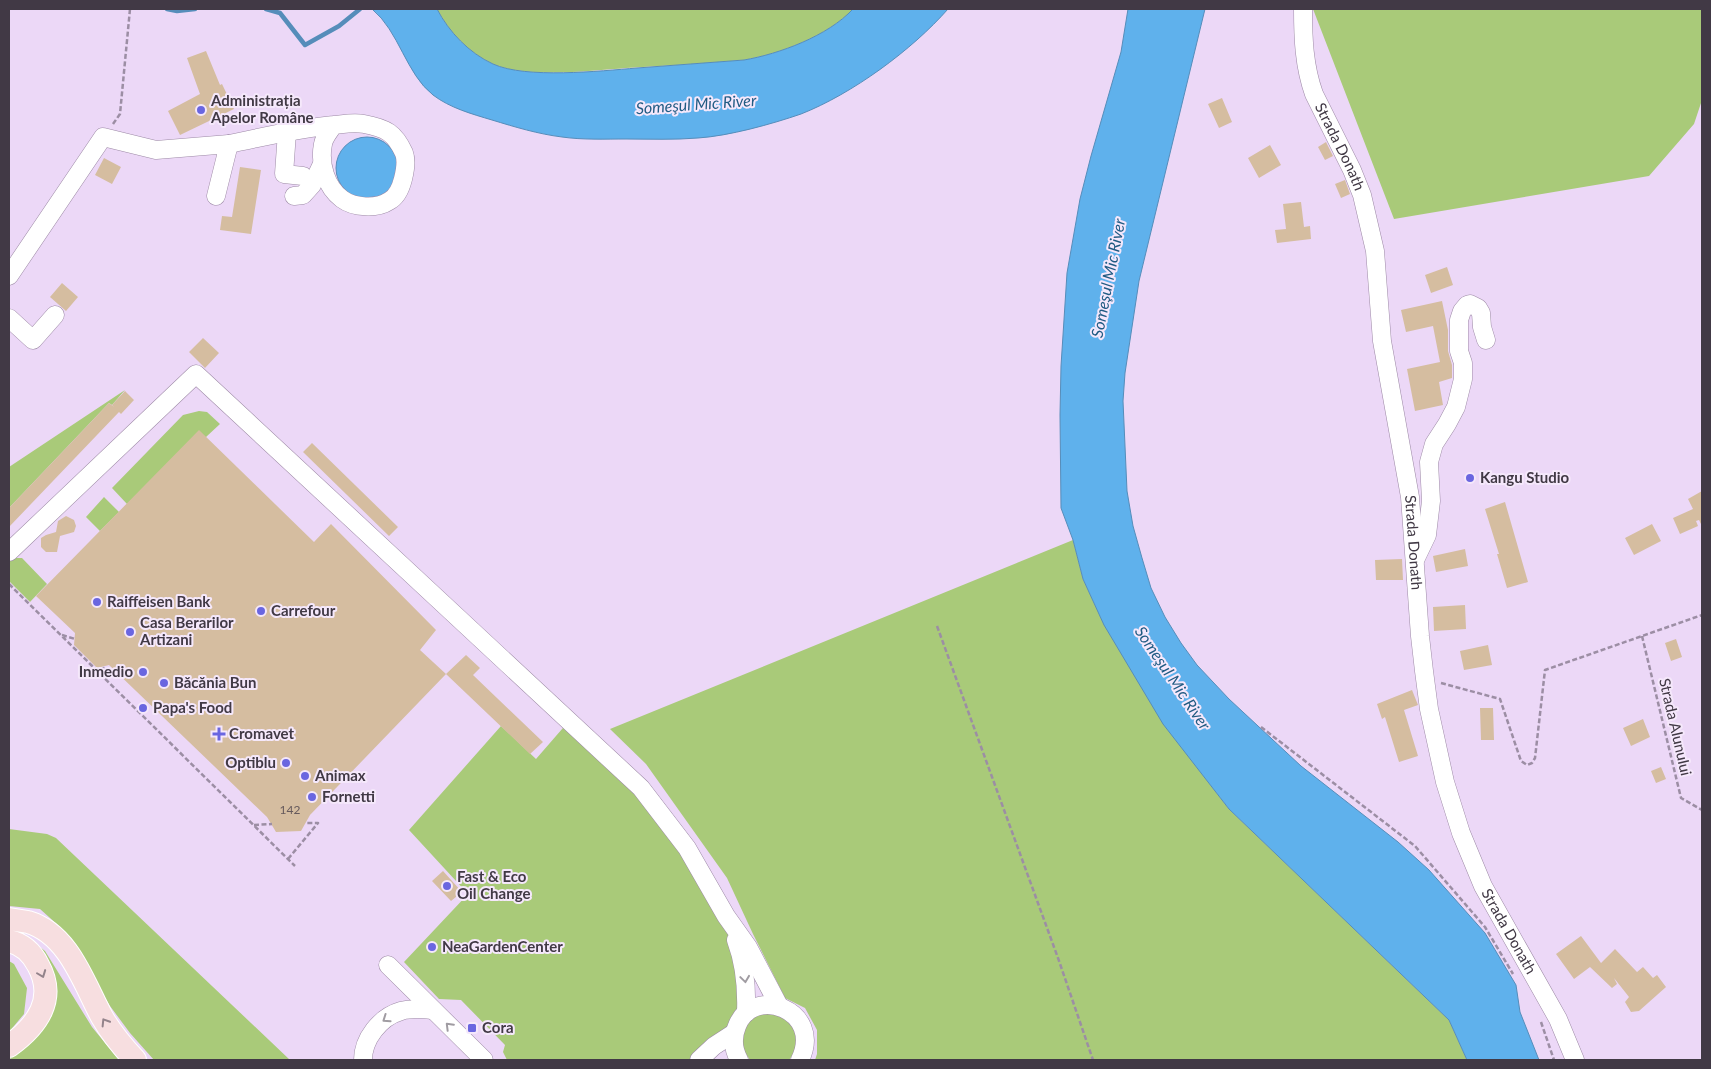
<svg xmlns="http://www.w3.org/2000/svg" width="1711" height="1069" viewBox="0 0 1711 1069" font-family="Lato,sans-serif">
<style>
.green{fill:#a9ca79}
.water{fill:#5fb1ec;stroke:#568dba}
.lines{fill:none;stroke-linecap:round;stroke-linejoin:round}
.stream{stroke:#568dba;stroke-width:4.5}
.building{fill:#d5bda0}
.minor-casing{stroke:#9d8aa6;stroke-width:19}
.major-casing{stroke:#fff;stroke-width:24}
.path{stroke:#9c8ea4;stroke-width:2.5;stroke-dasharray:5 2.5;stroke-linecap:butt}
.minor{stroke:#fff;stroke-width:18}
.major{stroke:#f7dee0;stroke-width:22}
.oneway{stroke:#93838b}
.oneway2{stroke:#a09ca2}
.poi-dot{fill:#6a66e0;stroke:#f5e8fb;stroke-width:2}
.labels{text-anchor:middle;stroke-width:4;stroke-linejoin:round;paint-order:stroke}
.number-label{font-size:12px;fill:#665a5c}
.poi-label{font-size:15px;font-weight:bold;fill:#413945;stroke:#f5e8fb;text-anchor:start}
.street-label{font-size:15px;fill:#413945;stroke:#f5e8fb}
.water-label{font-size:16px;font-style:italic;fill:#205b83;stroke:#f5e8fb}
</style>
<rect width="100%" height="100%" fill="#ecd8f7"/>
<!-- green -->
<path class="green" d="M437 9H853C828 36 779 54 744 60 705 63 665 66 626 68 591 71 524 78 493 64 469 53 449 32 437 9Z
M1313 9H1702V100L1694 124 1649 176 1394 219Z
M125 390 112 405 109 403 9 508V467Z
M199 411 207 412 220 424 206 437 127 504 112 488 183 415Z
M104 497 119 512 100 531 86 517Z
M1073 540 1083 579 1104 624 1164 724 1229 809 1449 1020 1467 1060H815L817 1054V1030L805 1008 785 998 753 934 727 878 646 764 610 729Z
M9 558H22L47 584 30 602 9 581Z
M569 721 641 788 726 916 746 1013 699 1060H507L503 1052 505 1045 461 1000 439 999 404 962 468 894 409 830 501 726 536 759Z
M9 829 47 834 56 838 290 1060H154L130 1033 110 1006 71 941 59 926 40 909 9 906Z
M30 939 45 951 92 1027 119 1060H15L9 1058V1054L43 1024Z
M9 961 14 964 27 988 24 1014 9 1032Z
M775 1008 798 1029 795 1052 789 1060H750L741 1047 744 1021Z"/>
<!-- water -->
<path class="water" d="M372 9H437C449 32 469 53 493 64 526 79 600 71 637 68 673 65 708 63 744 60 779 54 828 36 853 9H948C912 50 852 94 801 114 772 124 729 136 698 138 674 140 650 139 626 139 605 139 583 140 562 137 538 134 515 127 492 120 472 114 450 108 433 95 406 74 399 31 372 9Z
M1128 9H1205L1139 281 1125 373 1123 401 1127 491 1133 526 1142 558 1151 588 1165 617 1181 643 1197 665 1229 699 1301 766 1398 842 1429 870 1485 933 1516 985 1520 1012 1539 1060H1467L1449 1020 1229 809 1163 724 1104 625 1083 579 1073 540 1061 508 1060 415 1061 366 1067 273 1080 199 1091 156 1121 52Z
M336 168a31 31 0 1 1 62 0a31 31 0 1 1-62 0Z"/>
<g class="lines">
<!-- stream -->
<path class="stream" d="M167 9 177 11 195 9
M266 9 280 13 305 45 339 26 360 9"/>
</g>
<!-- building -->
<path class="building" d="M206 51 220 85 222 84 234 109 180 135 168 111 200 94 187 58Z
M1222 98 1232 122 1219 128 1208 104Z
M1326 142 1333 156 1325 160 1318 147Z
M1270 145 1281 165 1259 178 1248 158Z
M104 158 121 167 112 184 95 175Z
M240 167 261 170 251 234 220 230 222 216 232 217Z
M1345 180 1350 194 1341 198 1335 184Z
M1301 202 1304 227 1310 226 1311 239 1277 243 1275 230 1286 229 1283 204Z
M1447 267 1453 285 1431 293 1425 275Z
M62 283 78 297 66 311 50 297Z
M1442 301 1448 330V351L1452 365V378L1439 382 1443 405 1415 411 1407 369 1440 362 1433 326 1406 332 1401 310Z
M203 338 219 353 205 368 189 352Z
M125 391 134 400 121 414 119 412 9 527V508L109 403 114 407 112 405Z
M199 430 314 542 331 524 436 630 420 650 446 674 310 815 301 831 276 832 267 817 109 665 97 668 74 645 75 633 36 596Z
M312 443 398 527 389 536 303 452Z
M1702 491V526L1699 520 1696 521 1698 526 1680 534 1673 518 1693 509 1688 499Z
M1505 502 1528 582 1507 588 1497 554H1499L1485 509Z
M66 516 74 520 76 526 74 532 60 536 57 552H46L41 547V538L46 535 56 532 58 521Z
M1652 524 1661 541 1634 555 1625 538Z
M1465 549 1468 566 1436 572 1433 556Z
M1402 559 1403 580H1376L1375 560Z
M1465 605 1466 629 1434 631 1433 607Z
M1676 639 1682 657 1671 661 1665 643Z
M1488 645 1492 665 1464 670 1460 651Z
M466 655 480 668 473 675 543 742 530 754 446 674Z
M1412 690 1418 705 1404 710 1418 756 1399 762 1385 717 1382 719 1377 704Z
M1480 708H1493L1494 740H1481Z
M1643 719 1650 737 1631 746 1623 728Z
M1661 767 1666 779 1656 783 1651 771Z
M443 871 462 892 451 901 432 881Z
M1581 936 1601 963 1615 949 1637 972 1643 967 1653 978 1657 975 1666 987 1639 1011 1631 1012 1625 1002 1629 997 1614 978 1617 984 1612 988 1590 967 1574 979 1556 954Z"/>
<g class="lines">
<defs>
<g id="minor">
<path id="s1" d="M1303 9C1303 38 1304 66 1314 94L1352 170 1362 195 1375 251 1382 341 1410 497 1420 636 1424 671 1429 709 1445 782 1461 833 1483 886 1558 1019 1575 1060"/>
<path d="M287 132 284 174 303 176"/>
<path d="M229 144C264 137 299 128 334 125 344 124 354 122 364 124 386 128 395 133 404 153 407 161 405 171 403 179 401 187 397 197 389 201 377 209 354 208 342 199 326 187 319 164 323 144 324 138 330 130 334 125"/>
<path d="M294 196 303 195 312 185 322 164"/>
<path d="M9 276 103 137 156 150 229 144 216 196"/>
<path d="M9 318 33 340 55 315"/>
<path d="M9 552 196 374 641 788 687 848 726 916 748 947 779 1006"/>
<path d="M1415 560 1427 535 1431 501 1429 462 1434 444 1447 424 1456 407 1463 379V363L1459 351V320L1462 311 1467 305 1470 304 1478 308 1481 313 1482 327 1486 340"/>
<path d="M736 940C745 964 747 988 746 1013"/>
<path d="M388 965 484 1060"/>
<path d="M363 1060C363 1039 380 1017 401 1011 411 1008 423 1009 433 1010"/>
<path d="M699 1060 714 1046 734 1033"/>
<path d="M739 1060C733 1049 732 1038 737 1026 753 984 824 1010 800 1060"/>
</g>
<path id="major" d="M9 919C15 920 22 921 28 922 69 934 84 984 102 1017 111 1033 123 1047 135 1060
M9 941C22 944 32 953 38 965 57 999 37 1026 9 1046"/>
</defs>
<!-- minor casing -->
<use href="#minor" class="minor-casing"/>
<!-- major casing -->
<use href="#major" class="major-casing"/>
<!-- path -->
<path class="path" d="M113 124 120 114 130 9
M9 584 295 866
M937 626 1058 958 1093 1060
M62 635 75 639
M1642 636 1681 798 1702 810
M103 667 107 680
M1441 683 1500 699 1521 761 1527 765 1532 763 1535 758 1545 670 1702 615
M1261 727 1415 846 1485 927 1513 974
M254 825 272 824
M288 859 318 823H306
M1541 1022 1554 1060"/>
<!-- minor -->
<use href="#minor" class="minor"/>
<!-- major -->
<use href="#major" class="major"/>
</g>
<!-- one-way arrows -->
<defs><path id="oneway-chevron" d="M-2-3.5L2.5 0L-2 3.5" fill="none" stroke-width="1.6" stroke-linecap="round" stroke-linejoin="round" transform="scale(1.25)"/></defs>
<g class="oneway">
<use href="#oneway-chevron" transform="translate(42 974) rotate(69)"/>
<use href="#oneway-chevron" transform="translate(105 1022) rotate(-122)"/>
</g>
<g class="oneway2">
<use href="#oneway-chevron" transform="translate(745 979) rotate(82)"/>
<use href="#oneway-chevron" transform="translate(386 1019) rotate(145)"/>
<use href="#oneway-chevron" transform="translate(449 1026) rotate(-135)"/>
</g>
<!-- markers -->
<g class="poi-dot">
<circle cx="201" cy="110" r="5"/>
<circle cx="1470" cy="478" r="5"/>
<circle cx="97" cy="602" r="5"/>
<circle cx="261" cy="611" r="5"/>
<circle cx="130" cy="632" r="5"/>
<circle cx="143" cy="672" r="5"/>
<circle cx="164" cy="683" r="5"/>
<circle cx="143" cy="708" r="5"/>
<path d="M216.5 726.5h5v5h5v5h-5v5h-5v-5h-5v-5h5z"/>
<circle cx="286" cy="763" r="5"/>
<circle cx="305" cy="776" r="5"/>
<circle cx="312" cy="797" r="5"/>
<circle cx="447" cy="886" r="5"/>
<circle cx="432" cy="947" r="5"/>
<rect x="467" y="1023" width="10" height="10" rx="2.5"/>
</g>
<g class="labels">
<!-- number labels -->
<g class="number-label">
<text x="290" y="814">142</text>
</g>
<!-- poi labels -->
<g class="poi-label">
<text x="211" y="106">Administrația<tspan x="211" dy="17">Apelor Române</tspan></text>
<text x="1480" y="483">Kangu Studio</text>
<text x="107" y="607">Raiffeisen Bank</text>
<text x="271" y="616">Carrefour</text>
<text x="140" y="628">Casa Berarilor<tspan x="140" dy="17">Artizani</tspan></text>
<text x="133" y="677" text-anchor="end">Inmedio</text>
<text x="174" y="688">Băcănia Bun</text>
<text x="153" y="713">Papa's Food</text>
<text x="229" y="739">Cromavet</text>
<text x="276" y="768" text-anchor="end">Optiblu</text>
<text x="315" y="781">Animax</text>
<text x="322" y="802">Fornetti</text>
<text x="457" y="882">Fast &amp; Eco<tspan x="457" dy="17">Oil Change</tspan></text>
<text x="442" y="952">NeaGardenCenter</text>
<text x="482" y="1033">Cora</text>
</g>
<!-- street labels -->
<g class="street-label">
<text dy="5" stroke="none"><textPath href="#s1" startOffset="145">Strada Donath</textPath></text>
<text dy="5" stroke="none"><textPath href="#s1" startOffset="550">Strada Donath</textPath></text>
<text transform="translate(1675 727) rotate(77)" y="5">Strada Alunului</text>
<text dy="5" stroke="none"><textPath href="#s1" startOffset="955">Strada Donath</textPath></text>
</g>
<!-- water labels -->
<g class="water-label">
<text transform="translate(696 104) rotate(-4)" y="6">Someşul Mic River</text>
<text transform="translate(1108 278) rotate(-79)" y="6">Someşul Mic River</text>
<text transform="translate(1173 678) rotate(56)" y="6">Someşul Mic River</text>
</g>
</g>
<!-- border -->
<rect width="1711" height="1069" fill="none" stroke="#413945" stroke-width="20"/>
</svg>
